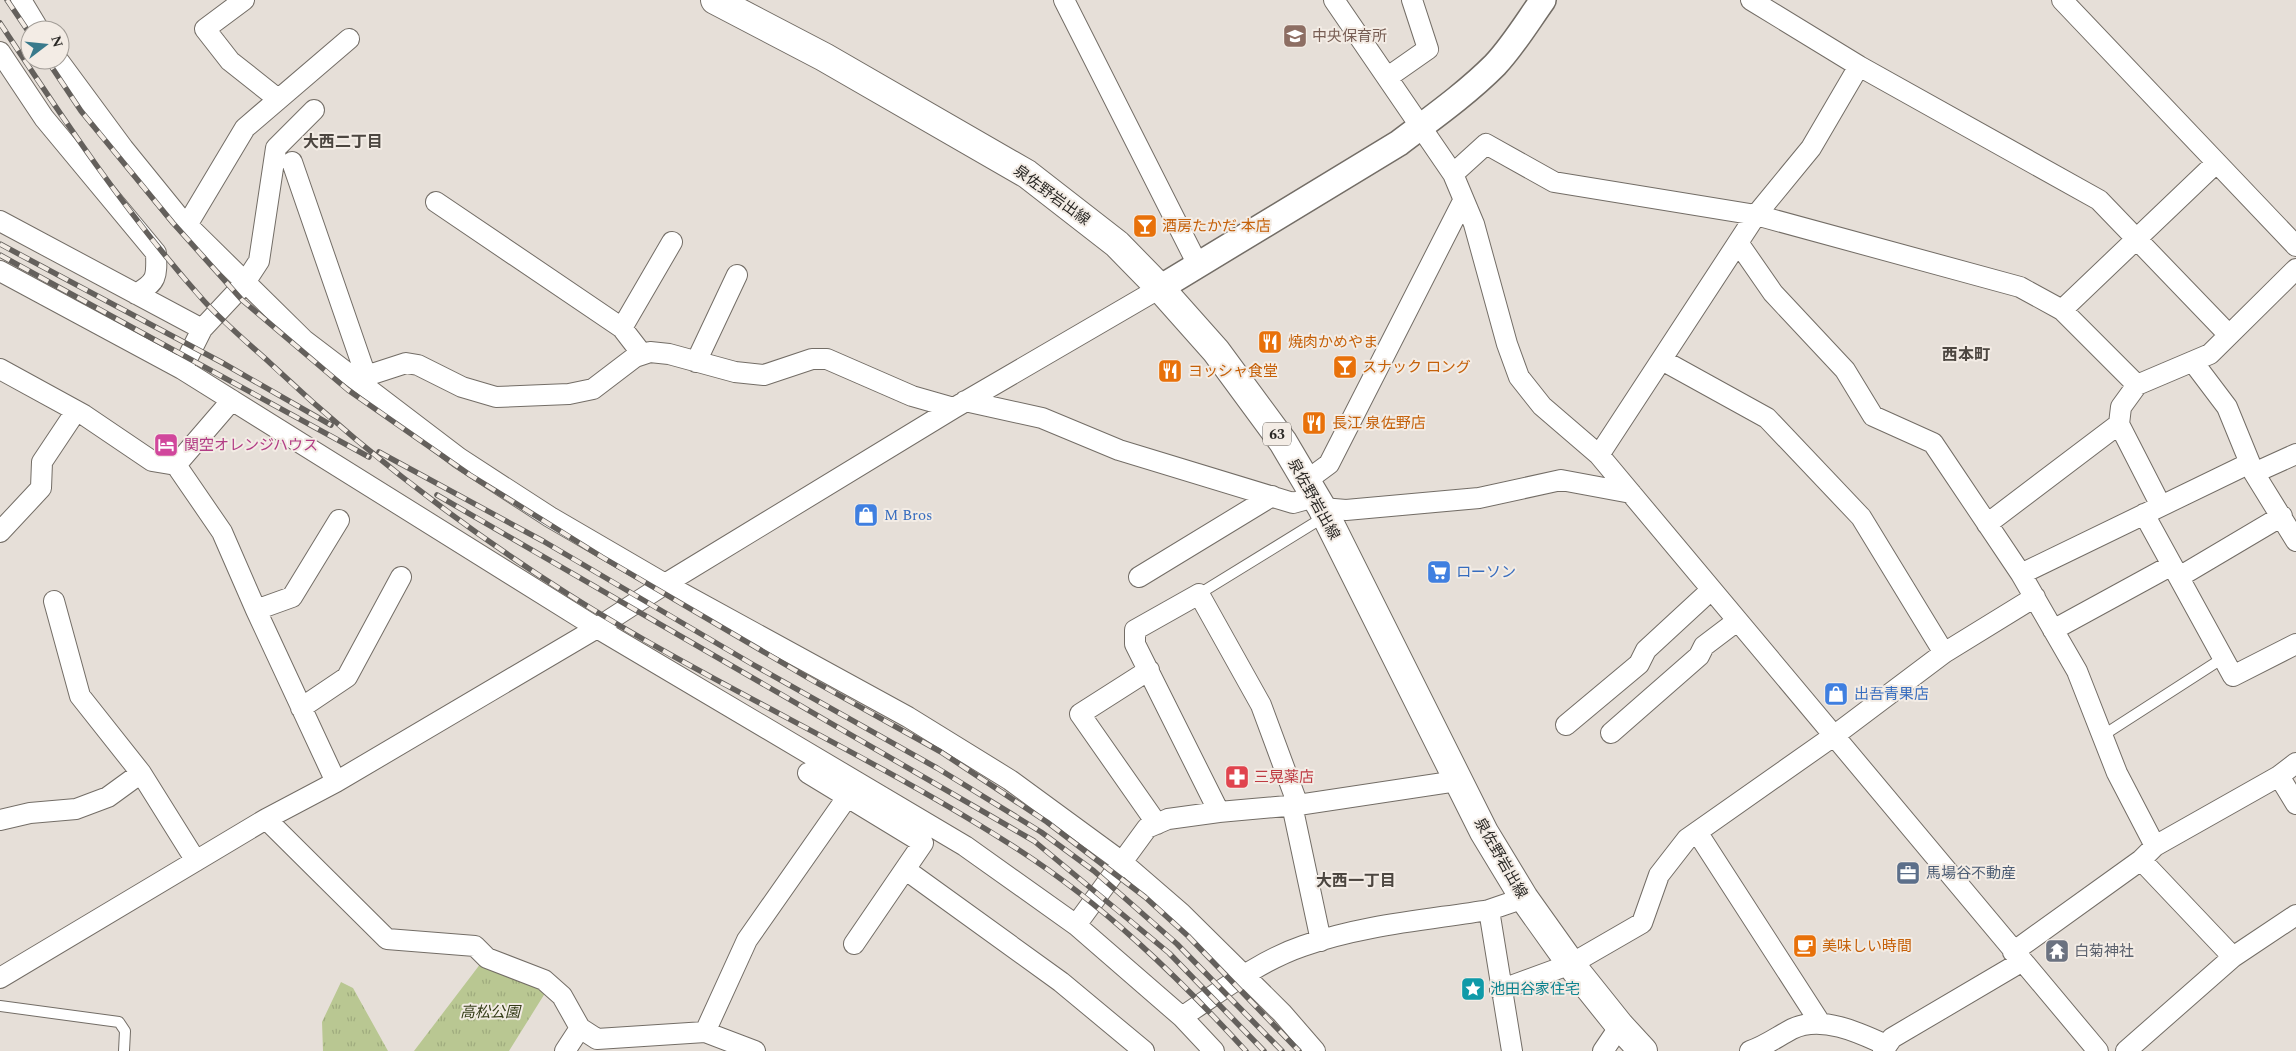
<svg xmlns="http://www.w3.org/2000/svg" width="2296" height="1051" viewBox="0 0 2296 1051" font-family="Spectral,'Noto Sans JP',serif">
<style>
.park{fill:url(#park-tufts)}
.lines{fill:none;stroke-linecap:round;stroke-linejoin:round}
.service-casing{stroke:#736d66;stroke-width:12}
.minor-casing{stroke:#736d66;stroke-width:22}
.tertiary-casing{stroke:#736d66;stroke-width:28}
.primary-casing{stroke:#736d66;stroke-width:30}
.service{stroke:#fff;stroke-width:10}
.minor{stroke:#fff;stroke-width:20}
.tertiary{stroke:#fff;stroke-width:25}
.primary{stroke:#fff;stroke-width:28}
.rail-casing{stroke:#64605c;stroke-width:5.5}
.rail{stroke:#f3ece5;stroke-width:4;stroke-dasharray:11;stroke-linecap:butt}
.labels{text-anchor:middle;stroke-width:4;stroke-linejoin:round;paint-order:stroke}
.shield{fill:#f3ece5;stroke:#66635f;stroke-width:1}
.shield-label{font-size:14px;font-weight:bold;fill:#2a2825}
.education-label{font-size:15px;fill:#785e54;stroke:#f3ece5;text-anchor:start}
.street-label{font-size:15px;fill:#2a2825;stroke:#f3ece5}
.food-label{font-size:15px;fill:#c56008;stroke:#f3ece5;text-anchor:start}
.hotel-label{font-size:15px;fill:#b23c85;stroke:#f3ece5;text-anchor:start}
.shop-label{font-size:15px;fill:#366cbe;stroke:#f3ece5;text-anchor:start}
.health-label{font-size:15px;fill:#be3a42;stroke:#f3ece5;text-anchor:start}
.service-label{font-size:15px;fill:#4e5e75;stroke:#f3ece5;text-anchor:start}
.worship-label{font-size:15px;fill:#5b616d;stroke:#f3ece5;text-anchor:start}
.culture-label{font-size:15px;fill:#0d838f;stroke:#f3ece5;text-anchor:start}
.park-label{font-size:15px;font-style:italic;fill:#323a15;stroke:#f3ece5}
.neighbourhood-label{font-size:16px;font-weight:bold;fill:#4c4640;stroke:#f3ece5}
</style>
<defs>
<pattern id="park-tufts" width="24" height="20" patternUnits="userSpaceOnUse" patternTransform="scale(1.25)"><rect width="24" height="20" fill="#b9c792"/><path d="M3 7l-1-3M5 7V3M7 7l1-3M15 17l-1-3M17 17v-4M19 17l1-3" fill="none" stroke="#9fab7e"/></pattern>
</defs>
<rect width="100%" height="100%" fill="#e6dfd8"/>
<!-- park -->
<path class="park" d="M481 963 547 990 509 1051H414Z
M341 982 353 988 388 1051H323L322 1022Z"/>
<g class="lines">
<defs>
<path id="service" d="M1199 594 1324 517
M2102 736 2223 658
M0 1006 119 1022 125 1031 124 1051"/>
<path id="minor" d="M21 0 39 30
M244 0 205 29 230 61 278 99
M1064 0 1198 265
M1334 0 1453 174 1474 224 1507 344 1519 377 1542 406 1599 455 2098 1051
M1751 0 1859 66 2099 200 2229 335
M2062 0 2296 246
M0 52 44 118 156 253C157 277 157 282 136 294
M58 60 123 148 179 217 304 340 459 458 550 517 665 584 908 717 1010 780 1122 862 1181 913 1282 1013 1315 1051
M1388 77 1428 49 1412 0
M292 162 366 376
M1453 174 1486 144 1554 182 1756 215 2020 287 2062 310 2137 385 2210 354 2296 269
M436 202 622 328 642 354
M0 221 202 329
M187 225 245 128 349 39
M1739 244 1773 293 1845 370 1873 416 1933 443 2021 574 2077 671 2117 773 2155 846 2279 776
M0 271 182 369 597 628 965 846 1076 925 1182 1017 1214 1051
M2062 310 2216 163
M622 328 672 242
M1662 360 1767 418 1861 517 1944 653
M696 362 737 275
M2193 362 2227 407 2254 473 2296 541
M0 369 84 415 152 461 176 465 222 532 256 610 336 782
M182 369 202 329 244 284 259 261 276 148 314 110
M363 384 366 376 406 363 418 365 462 387 496 397 569 394 593 389 635 357 650 352 669 354 735 372 764 375 812 359H827L912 396 954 408
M965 401 1042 418 1119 450 1293 503 1315 497
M2119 424 2161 506
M1599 455 1756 215 1811 148 1859 66
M176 465 232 400
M2254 473 2296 454
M1306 481 1329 464 1463 201
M1322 508 1346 510 1479 498 1561 480 1631 493
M2144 514 2233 676 2296 644
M1987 524 2119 424 2121 407 2137 385
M0 532 41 488 42 462 76 411
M2021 574 2250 463
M1139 577 1272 496
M2179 577 2282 516
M54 601 80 696 141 773 196 861
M256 610 292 597 339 520
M2053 630 2172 565
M1149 670 1080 714 1157 824
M301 708 347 677 401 577
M1566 725 1639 664 1646 650 1711 590
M1611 733 1699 656 1704 646 1737 621
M2296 763 2279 776 2296 804
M808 773 923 843 854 944
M1292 805 1321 941
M1219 812 1135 644V630L1199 594 1261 705 1298 805
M266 819 387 939 475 946 487 958 544 980 562 996 580 1028 597 1039 705 1032 755 1051
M0 820 30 813 76 809 108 797 141 773
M1697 832 1821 1024
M2141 860 2233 957
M906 870 1061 982 1144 1051
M1076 925 1147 828 1168 819 1219 812 1298 805 1457 781
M2013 952 2141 860 2155 846
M0 978 266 819 336 782 597 628 665 584 954 408 1160 288
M1500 990 1571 964 1642 923 1659 875 1687 839 1835 735 1944 653 2035 597
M1182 1017C1221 991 1259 961 1303 946 1362 925 1427 920 1489 910
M705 1032 747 940 857 783
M565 1051 580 1028
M1512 1051 1489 910 1524 898
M1603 1051 1620 1026
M1750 1051C1765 1046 1777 1037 1792 1029 1821 1015 1858 1032 1886 1045
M1883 1051 1892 1038 2021 962
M2126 1051 2233 957 2296 915"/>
<path id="tertiary" d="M1160 288 1399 143C1432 118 1466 94 1495 65 1513 46 1528 21 1543 0"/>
<path id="primary" d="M715 0 824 57 1027 174 1117 244 1160 288 1216 351 1283 442 1322 508 1484 832 1524 898 1576 971 1620 1026 1643 1051"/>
</defs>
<!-- service casing -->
<use href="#service" class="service-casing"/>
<!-- minor casing -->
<use href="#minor" class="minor-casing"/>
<!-- tertiary casing -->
<use href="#tertiary" class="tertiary-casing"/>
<!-- primary casing -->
<use href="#primary" class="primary-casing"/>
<!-- service -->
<use href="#service" class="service"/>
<!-- minor -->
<use href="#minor" class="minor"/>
<!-- tertiary -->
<use href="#tertiary" class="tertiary"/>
<!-- primary -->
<use href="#primary" class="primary"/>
<defs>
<path id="rail" d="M7 0 30 34
M0 23C63 119 127 215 204 301 224 323 248 343 270 363 361 449 462 527 568 594 715 687 874 756 1019 850 1104 905 1178 977 1246 1051
M47 60 81 111 173 223 242 300 348 390 470 475 602 557 810 679 941 752 1047 822 1145 897 1188 936 1299 1051
M0 244 221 362 331 425
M0 255 369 457
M379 452 543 541 752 664 937 768 1041 832 1094 871 1177 944 1282 1051
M437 495 1034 841 1169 953 1264 1051"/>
</defs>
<!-- rail casing -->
<use href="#rail" class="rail-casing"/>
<!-- rail -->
<use href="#rail" class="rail"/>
</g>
<!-- icons -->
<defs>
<symbol id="school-square" viewBox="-11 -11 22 22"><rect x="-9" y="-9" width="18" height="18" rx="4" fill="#8d6e63" stroke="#f3ece5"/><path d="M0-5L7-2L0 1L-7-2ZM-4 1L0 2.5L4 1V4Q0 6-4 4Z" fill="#fff"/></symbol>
<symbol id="bar-square" viewBox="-11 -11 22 22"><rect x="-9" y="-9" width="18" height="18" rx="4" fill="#e8710a" stroke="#f3ece5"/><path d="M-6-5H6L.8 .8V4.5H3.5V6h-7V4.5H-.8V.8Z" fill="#fff"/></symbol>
<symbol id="restaurant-square" viewBox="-11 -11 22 22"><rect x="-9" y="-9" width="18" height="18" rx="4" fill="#e8710a" stroke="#f3ece5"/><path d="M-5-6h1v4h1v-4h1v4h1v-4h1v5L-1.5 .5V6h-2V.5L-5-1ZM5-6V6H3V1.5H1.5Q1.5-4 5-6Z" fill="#fff"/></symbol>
<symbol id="hotel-square" viewBox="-11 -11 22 22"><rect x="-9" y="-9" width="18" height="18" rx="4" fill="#d1479c" stroke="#f3ece5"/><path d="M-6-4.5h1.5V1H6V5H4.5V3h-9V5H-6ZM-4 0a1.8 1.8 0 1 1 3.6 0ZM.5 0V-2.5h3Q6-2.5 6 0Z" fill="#fff"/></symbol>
<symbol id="shop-square" viewBox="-11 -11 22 22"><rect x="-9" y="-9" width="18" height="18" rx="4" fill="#3f7fe0" stroke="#f3ece5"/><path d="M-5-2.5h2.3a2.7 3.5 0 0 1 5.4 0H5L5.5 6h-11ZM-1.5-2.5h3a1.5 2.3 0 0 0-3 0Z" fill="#fff"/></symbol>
<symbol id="supermarket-square" viewBox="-11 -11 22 22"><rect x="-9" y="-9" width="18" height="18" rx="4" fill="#3f7fe0" stroke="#f3ece5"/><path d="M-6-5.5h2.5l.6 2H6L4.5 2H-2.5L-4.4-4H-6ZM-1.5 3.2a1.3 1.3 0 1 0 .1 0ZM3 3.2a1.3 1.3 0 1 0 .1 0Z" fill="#fff"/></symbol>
<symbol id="pharmacy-square" viewBox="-11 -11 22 22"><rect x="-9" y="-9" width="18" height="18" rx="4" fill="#e0444e" stroke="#f3ece5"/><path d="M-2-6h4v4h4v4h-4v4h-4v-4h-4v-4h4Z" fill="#fff"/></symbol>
<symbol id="office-square" viewBox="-11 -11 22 22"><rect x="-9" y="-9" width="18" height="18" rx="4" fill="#5c6f8a" stroke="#f3ece5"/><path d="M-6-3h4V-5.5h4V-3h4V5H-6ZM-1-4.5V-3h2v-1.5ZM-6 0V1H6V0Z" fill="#fff"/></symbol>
<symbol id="cafe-square" viewBox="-11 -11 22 22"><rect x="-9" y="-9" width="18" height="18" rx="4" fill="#e8710a" stroke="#f3ece5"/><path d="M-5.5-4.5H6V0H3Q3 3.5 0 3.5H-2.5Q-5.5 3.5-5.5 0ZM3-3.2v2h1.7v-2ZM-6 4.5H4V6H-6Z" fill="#fff"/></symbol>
<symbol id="temple-square" viewBox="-11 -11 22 22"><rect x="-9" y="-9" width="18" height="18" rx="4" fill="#6b7280" stroke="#f3ece5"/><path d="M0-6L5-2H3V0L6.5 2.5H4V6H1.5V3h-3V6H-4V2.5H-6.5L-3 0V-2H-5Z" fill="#fff"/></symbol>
<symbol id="sight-square" viewBox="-11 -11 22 22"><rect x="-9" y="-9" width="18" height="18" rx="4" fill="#0f9aa8" stroke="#f3ece5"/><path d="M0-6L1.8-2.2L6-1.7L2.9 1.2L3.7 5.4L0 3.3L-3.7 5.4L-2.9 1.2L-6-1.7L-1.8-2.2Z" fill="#fff"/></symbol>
</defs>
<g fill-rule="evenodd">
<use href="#school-square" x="1281" y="22" width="28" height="28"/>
<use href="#bar-square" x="1131" y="212" width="28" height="28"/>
<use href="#restaurant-square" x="1256" y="328" width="28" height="28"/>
<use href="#bar-square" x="1331" y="353" width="28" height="28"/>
<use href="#restaurant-square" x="1156" y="357" width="28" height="28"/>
<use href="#restaurant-square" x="1300" y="409" width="28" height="28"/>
<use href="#hotel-square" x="152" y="431" width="28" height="28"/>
<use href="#shop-square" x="852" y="501" width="28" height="28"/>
<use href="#supermarket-square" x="1425" y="558" width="28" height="28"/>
<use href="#shop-square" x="1822" y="680" width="28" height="28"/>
<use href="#pharmacy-square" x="1223" y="763" width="28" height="28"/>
<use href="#office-square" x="1894" y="859" width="28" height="28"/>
<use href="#cafe-square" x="1791" y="932" width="28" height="28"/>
<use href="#temple-square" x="2043" y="937" width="28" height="28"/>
<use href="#sight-square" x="1459" y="975" width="28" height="28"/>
</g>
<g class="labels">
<!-- shield labels -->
<rect class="shield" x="1263" y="422.5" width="28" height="23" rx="4"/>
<g class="shield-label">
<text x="1277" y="439">63</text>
</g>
<!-- education labels -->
<g class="education-label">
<text x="1312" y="41">中央保育所</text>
</g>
<!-- street labels -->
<g class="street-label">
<text transform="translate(1052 195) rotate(36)" y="5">泉佐野岩出線</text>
<text transform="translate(1314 499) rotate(61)" y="5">泉佐野岩出線</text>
<text transform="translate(1501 858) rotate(60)" y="5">泉佐野岩出線</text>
</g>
<!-- food labels -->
<g class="food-label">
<text x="1162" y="231">酒房たかだ 本店</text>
<text x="1288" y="347">焼肉かめやま</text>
<text x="1362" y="372">スナック ロング</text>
<text x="1188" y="376">ヨッシャ食堂</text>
<text x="1332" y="428">長江 泉佐野店</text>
<text x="1822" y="951">美味しい時間</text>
</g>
<!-- hotel labels -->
<g class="hotel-label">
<text x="184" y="450">関空オレンジハウス</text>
</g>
<!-- shop labels -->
<g class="shop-label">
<text x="884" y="520">M Bros</text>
<text x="1456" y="577">ローソン</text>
<text x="1854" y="699">出吾青果店</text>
</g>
<!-- health labels -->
<g class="health-label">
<text x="1254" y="782">三晃薬店</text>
</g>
<!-- service labels -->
<g class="service-label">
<text x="1926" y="878">馬場谷不動産</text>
</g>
<!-- worship labels -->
<g class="worship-label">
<text x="2074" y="956">白菊神社</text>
</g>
<!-- culture labels -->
<g class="culture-label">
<text x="1490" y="994">池田谷家住宅</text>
</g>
<!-- park labels -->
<g class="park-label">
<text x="490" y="1017">高松公園</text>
</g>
<!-- neighbourhood labels -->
<g class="neighbourhood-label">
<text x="343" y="147">大西二丁目</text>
<text x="1966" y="360">西本町</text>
<text x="1356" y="886">大西一丁目</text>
</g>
</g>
<!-- north arrow -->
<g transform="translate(45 45) rotate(74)"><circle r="24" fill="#f3ece5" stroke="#a39e98"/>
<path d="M0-4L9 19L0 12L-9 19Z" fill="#397a8c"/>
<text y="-8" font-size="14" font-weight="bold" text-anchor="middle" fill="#2a2825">N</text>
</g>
</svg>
